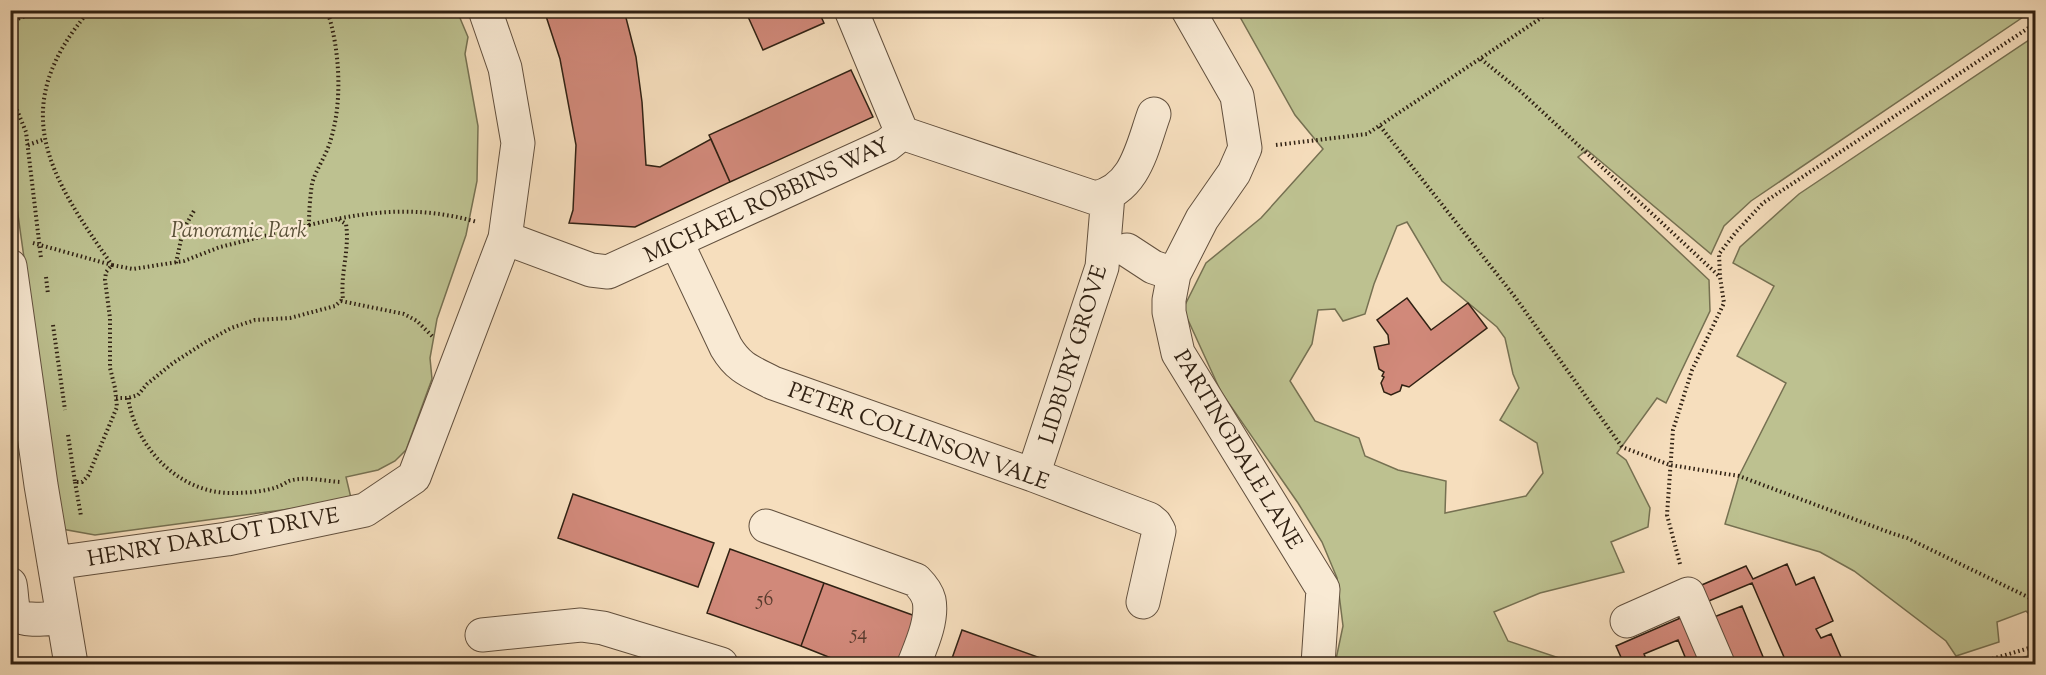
<svg xmlns="http://www.w3.org/2000/svg" width="2046" height="675" viewBox="0 0 2046 675" font-family="'Sorts Mill Goudy',serif">
<style>
.green{fill:#bdc190;stroke:#767152;stroke-width:1.5;fill-rule:evenodd}
.building{fill:#d1897a;stroke:#302113;stroke-width:1.5}
.lines{fill:none;stroke-linecap:round;stroke-linejoin:round}
.minor-casing{stroke:#62503e;stroke-width:35}
.path{stroke:#302113;stroke-width:4;stroke-dasharray:1.5 3;stroke-linecap:butt}
.minor{stroke:#f9ead4;stroke-width:33}
.labels{text-anchor:middle;stroke-width:4.5;stroke-linejoin:round;paint-order:stroke}
.number-label{font-size:20px;fill:#583b2d}
.street-label{font-size:22px;fill:#302113;stroke:#f9ead4}
.park-label{font-size:22px;font-style:italic;fill:#5a5138;stroke:#f9ead4}
</style>
<rect width="100%" height="100%" fill="#f6debd"/>
<filter id="stains"><feTurbulence type="fractalNoise" baseFrequency=".00333" numOctaves="4"/><feColorMatrix values="0 0 0 0 .2 0 0 0 0 .09 0 0 0 0 .02 0 0 0 .5 -.17"/></filter>
<radialGradient id="worn" r=".72"><stop offset=".6" stop-color="#630" stop-opacity="0"/><stop offset="1" stop-color="#630" stop-opacity=".3"/></radialGradient>
<!-- green -->
<path class="green" d="M10 11H457L468 37 465 54 478 126 477 181 466 235 437 319 430 358 432 379 406 450 395 461 378 470 346 477 351 498 342 502 95 535 62 529 11 165Z
M1249 11H2032L1751 201 1724 226 1711 254 1587 150 1578 157 1709 280 1710 311 1666 403 1657 398 1617 453 1626 460 1650 508 1648 527 1611 542 1624 572 1540 593 1494 612 1508 641 1577 664H1335L1343 626 1337 578 1322 542 1298 503 1221 392 1183 309 1206 263 1261 218 1323 149 1295 115 1240 17ZM1407 222 1442 281 1497 327 1505 338 1513 374 1519 388 1500 420 1537 443 1543 473 1526 496 1445 513 1446 481 1398 470 1365 456 1359 438 1315 421 1290 381 1312 344 1318 310 1335 309 1343 321 1365 314 1374 284 1397 226Z
M2035 36V620L2026 611 1997 622 1999 642 1956 656 1946 641 1854 571 1820 552 1725 524 1739 476 1786 383 1737 356 1774 286 1733 263 1740 247 1799 194Z
M2035 654V664H2000Z"/>
<!-- building -->
<path class="building" d="M544 10H624L636 57 642 102 646 165 660 167 711 139 730 182 635 227 569 223 573 210 576 145 560 59Z
M745 10H818L824 23 763 50Z
M851 70 873 117 730 182 709 135Z
M1407 298 1431 330 1468 303 1487 328 1409 387 1402 385 1400 391 1391 395 1384 392 1381 383 1384 377 1382 376 1384 372 1379 369 1374 347 1389 344 1388 335 1377 320Z
M573 494 714 543 698 587 558 538Z
M730 549 824 583 801 646 707 613Z
M1787 564 1796 585 1814 577 1833 621 1816 629 1821 638 1831 634 1844 664H1787L1752 583 1704 603 1697 587 1746 566 1753 579Z
M824 583 918 617 900 664H846L801 646Z
M1742 606 1766 664H1728L1709 619Z
M1685 616 1710 664H1688L1678 640 1644 654 1648 664H1624L1616 646Z
M962 630 1057 664H950Z"/>
<g class="lines">
<defs>
<path id="minor" d="M851 10 902 133
M1188 10 1237 96 1245 148 1234 173 1202 219 1174 274 1169 300V312L1178 353 1323 589 1318 664
M505 238 591 270 608 272 887 145 902 133 1095 198C1136 189 1142 147 1154 114
M676 241 726 347C739 369 752 372 773 383L1033 475 1149 519 1155 524 1159 531 1143 602
M1127 250 1153 267 1174 274
M10 266 41 485 71 664
M1033 475 1102 267 1108 195
M766 526 916 580C921 585 927 592 929 600 933 620 921 646 914 664
M54 563 227 539 365 510 414 477 505 238 518 143 505 68 485 10
M10 584C12 592 11 605 15 613 21 623 51 618 62 618
M1627 621 1688 594 1718 664
M482 635 581 625 603 628 721 664"/>
</defs>
<!-- minor casing -->
<use href="#minor" class="minor-casing"/>
<!-- path -->
<path class="path" d="M10 22 41 10
M1481 59 1519 90 1719 276
M10 93 26 132 41 258
M1380 126 1515 297 1622 447 1670 465 1739 476 1891 533 1907 538 2036 601
M28 145 45 139
M1276 145 1367 134 1553 10
M309 225C368 211 418 205 477 222
M33 243 112 265C49 175 5 108 90 10
M176 263 183 230 195 209
M46 277 48 294
M341 301 404 314 417 321 434 338
M53 325 65 410
M116 398H128L138 395 147 384 173 363 204 343 231 328 255 320 290 318 335 306 343 299C340 274 350 249 346 224L338 219
M128 398C136 448 179 493 231 493 246 493 263 492 277 487 281 486 285 483 289 481 304 476 324 481 340 482
M68 435 75 482H82L88 476 117 407 115 388 110 368V318L105 280 106 272 112 265 133 269 184 261 220 247 309 225C309 212 310 197 312 184 315 171 326 156 330 142 343 103 340 49 327 10
M75 482 81 516
M1680 564 1667 515 1673 430 1692 370 1724 303 1720 277 1719 254 1736 232 1763 203 2036 23
M1975 664 2036 646"/>
<!-- minor -->
<use href="#minor" class="minor"/>
</g>
<g class="labels">
<!-- number labels -->
<g class="number-label">
<text x="765" y="605">56</text>
<text x="859" y="639">54</text>
</g>
<!-- street labels -->
<g class="street-label">
<text transform="translate(766 199) rotate(-25)" y="8">MICHAEL ROBBINS WAY</text>
<text transform="translate(1072 354) rotate(-73)" y="8">LIDBURY GROVE</text>
<text transform="translate(919 435) rotate(20)" y="8">PETER COLLINSON VALE</text>
<text transform="translate(1239 449) rotate(59)" y="8">PARTINGDALE LANE</text>
<text transform="translate(213 536) rotate(-10)" y="8">HENRY DARLOT DRIVE</text>
</g>
<!-- park labels -->
<g class="park-label">
<text x="239" y="237">Panoramic Park</text>
</g>
</g>
<!-- margin -->
<rect width="2046" height="675" fill="none" stroke="#f6debd" stroke-width="36"/>
<rect x="12" y="12" width="2022" height="651" fill="none" stroke="#302113" stroke-width="3"/>
<rect x="18" y="18" width="2010" height="639" fill="none" stroke="#302113" stroke-width="1.5"/>
<rect width="100%" height="100%" filter="url(#stains)"/>
<rect width="100%" height="100%" fill="url(#worn)"/>
</svg>
